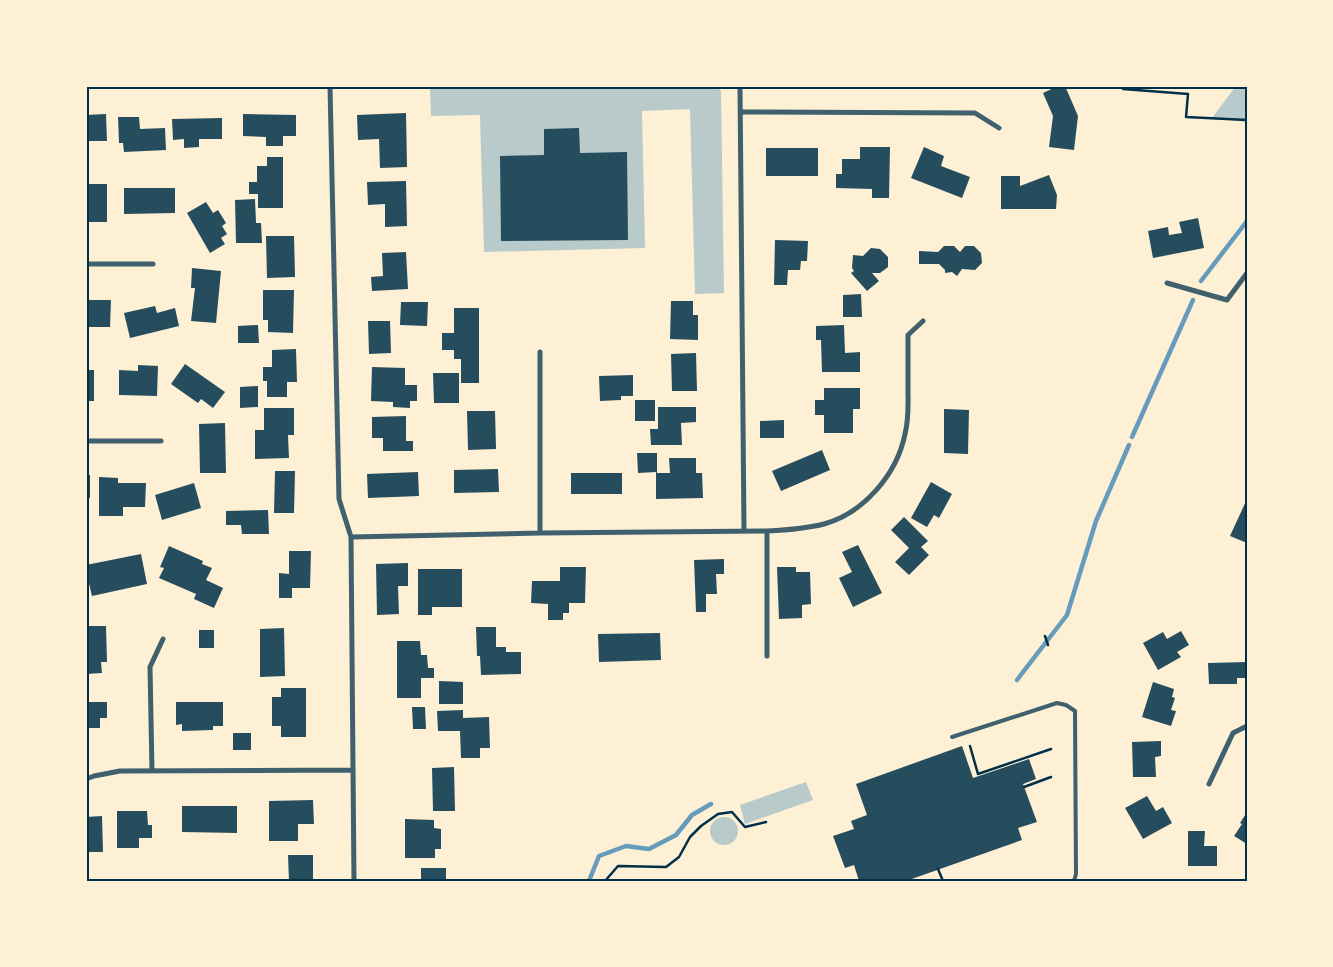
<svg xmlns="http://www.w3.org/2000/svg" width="1333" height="967" viewBox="0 0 1333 967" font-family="Mulish,sans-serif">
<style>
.green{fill:#b9caca}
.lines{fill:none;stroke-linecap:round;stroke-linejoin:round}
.stream{stroke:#669bbc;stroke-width:4.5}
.building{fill:#264d5e}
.path{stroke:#003049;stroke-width:2.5}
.service{stroke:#3f606c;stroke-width:4}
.minor{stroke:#3f606c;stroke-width:5}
.neatline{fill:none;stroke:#003049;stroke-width:2}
</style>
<rect width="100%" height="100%" fill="#fdf0d5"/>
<!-- green -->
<path class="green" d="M567 86H716L721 91 724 293 695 294 690 109 642 111 645 248 484 252 480 115 431 116 430 89Z
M1236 86H1247V122L1212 118Z
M806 782 813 800 745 824 740 805Z
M710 831a14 14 0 1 1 28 0a14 14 0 1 1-28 0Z"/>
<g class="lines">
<!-- stream -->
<path class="stream" d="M1201 281 1247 221
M1132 437 1193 300
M1017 680 1067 615 1096 521 1129 445
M589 881 599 856 626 846 649 849 676 835 692 815 711 804"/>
</g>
<!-- building -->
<path class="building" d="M1058 86H1065L1078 116 1074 150 1049 147 1053 116 1043 93Z
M406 113 407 167 380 168 379 139 358 140 357 115Z
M106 114 107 141H86V115Z
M243 114 296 115V136H283V146H266V137L243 136Z
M118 117H139L140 129 165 128 166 150 124 152 123 143H119Z
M222 118V139H199V147L184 148V139L173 140 172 119Z
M579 128 580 153 627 152 628 240 501 241 500 156 544 155V129Z
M860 147H890L889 198H872V189L836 188V174H842V159H860Z
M924 147 944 156 941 166 970 177 962 198 911 178Z
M766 148H818V176H766Z
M267 157H283V208H258V194H249V182H257V166H267Z
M1049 175 1057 195 1056 209H1001V176H1020V186Z
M406 181 407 226 385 227V204L368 205 367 182Z
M86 184H107V222H86Z
M124 188H175V213L124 214Z
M255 199 256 223H261L262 243H236L235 200Z
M206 202 213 213 218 210 226 223 222 226 227 234 221 238 225 244 210 253 187 213Z
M1198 218 1204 248 1153 258 1148 231 1168 227 1169 235 1182 233 1179 222Z
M266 236H294L295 277 267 278Z
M775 240 808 241 807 261H801L800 270H788L787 285H774Z
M944 246H954L960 252 965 246H974L981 253 982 263 975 270 962 269 957 276 952 272 945 273V270L939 264H919V251L938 252Z
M871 248 880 249 888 257V267L880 273H872L879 281 867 291 851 273 854 271 852 268 853 255 863 256Z
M406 252 408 289 372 291 371 277 383 276 382 253Z
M192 268 221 271 216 323 191 321 195 288H191Z
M263 290H294L293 333 268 332V320H263Z
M861 294 862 317H843V295Z
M86 300H111L110 327H86Z
M671 301H693V315H698V340L670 339Z
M401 302H428L427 326 400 325Z
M155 306 157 313 175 308 179 326 130 338 124 313Z
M454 308H479V383H461V359H454V350H442V333H454Z
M368 321H390L391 353 369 354Z
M258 325 259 343H238V326Z
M844 325 845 353 860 352V372H822L821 340H816V326Z
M296 349 297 382H287V397H267V381H263V367H272V350Z
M696 353 697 391H672L671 354Z
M185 364 225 392 213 408 201 399 198 403 171 384Z
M138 365 158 366 157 396 119 395V370L138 371Z
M372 367 405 368V385H417V401H410V408L393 407V402L371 401Z
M86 370H94V401H86Z
M433 373H459V403H434Z
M633 375V396H621V400L600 401 599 376Z
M258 386V407L240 408V387Z
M824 388H860V409H853V433H824V415H815V400H824Z
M635 400H655V421H635Z
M658 407H696V422L681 423 682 445H651L650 429H658Z
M264 408H294V435H288L289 458 255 459V430H264Z
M944 409 969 410 968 454 944 453Z
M467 411H495L496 449 468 450Z
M406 416V441H413V451H383V438H372V417Z
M784 420V438H760V421Z
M225 423 226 473H200L199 424Z
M822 450 830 470 781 491 772 471Z
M637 453H657V473H670L669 458H696V473H702L703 498 656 499V472L638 473Z
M498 469 499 492 454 493V470Z
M275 471H295L294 513H274Z
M418 472 419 496 368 498 367 474Z
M571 473H622V494H571Z
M86 475H90V498H86Z
M99 477 118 478V483H146L145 507H123V516H99Z
M931 482 952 494 939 518 934 515 927 527 911 518Z
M194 483 201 508 162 520 155 495Z
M1247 499V543L1230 536Z
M268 510 269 534H242L241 525H226V511Z
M904 517 928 541 921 547 929 555 909 575 895 562 909 548 891 530Z
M858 545 882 593 853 607 839 578 852 572 842 552Z
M169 546 203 561 202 564 212 568 206 580 223 588 214 608 194 599 196 594 159 578 164 568 160 567Z
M289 551H311L310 588H292V598H279V573L289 574Z
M141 554 147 584 92 596 86 571V565Z
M724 559V574H716L717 594H706V612H696L694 560Z
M408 563V586H398L399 614 377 615 376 564Z
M560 567H586L585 603H569V613H563V620H548V604L531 603 532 581H560Z
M777 567H796V572H810L811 604 802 605V618L779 619Z
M418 569H462V607H432V615H418Z
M86 626H106L107 662H101L102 673 86 674Z
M476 627H496V647H506V652H521V674L481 675 480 656H477Z
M284 628 285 676 260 677V629Z
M199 630H214V648H199Z
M1181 631 1189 645 1177 652 1181 657 1158 670 1143 643 1163 632 1167 639Z
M660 633 661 660 599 662 598 634Z
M397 641H420L421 655H427L428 668H434V678H421V698H397Z
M1247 662V678H1237V684H1209L1208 663Z
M439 681 463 682V704H439Z
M1153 682 1174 689 1172 697 1175 698 1171 710 1176 711 1171 726 1142 717Z
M281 688H306V737H281V726H272V697H281Z
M86 702H107V718H100V728H86Z
M176 702H223V726H213V730L182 731V724L176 725Z
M412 707H425L426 729H413Z
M463 710V718L489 717 490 748H480V758H461L460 731H438L437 711Z
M233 733H251V750H233Z
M1161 741V756L1155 757 1156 777H1133L1132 742Z
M962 746 973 778 1029 759 1036 779 1023 784 1037 822 1018 828 1022 840 906 881H859L854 865 845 868 833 836 854 829 851 821 867 815 856 784Z
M454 767 455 811H433L432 768Z
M1147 796 1156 811 1163 807 1172 823 1143 839 1125 808Z
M313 800 314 824H298V841H269V801Z
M182 806H237V833L182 832Z
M117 811H147L148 825H152V838H139V848H117Z
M1247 812V844L1234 836 1242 824 1240 823Z
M102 816 103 852H86V817Z
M405 819 434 820V828L441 829V849H435V858H405Z
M1188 831H1205L1204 846H1217V866H1188Z
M288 855H313V881H289Z
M421 868H446V881H421Z"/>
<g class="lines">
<!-- path -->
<path class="path" d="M1123 86V89L1188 94 1186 117 1247 120
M1045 636 1048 645
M970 746 978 774 1051 749
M1024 787 1051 777
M938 869 943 881
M605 881 618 866 666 867 679 857 690 837 701 826 718 814 732 812 745 827 766 822"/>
<!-- service -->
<path class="service" d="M952 737 1057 703 1066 705 1075 711 1076 874 1074 881"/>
<!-- minor -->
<path class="minor" d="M330 86 339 499 351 537 354 881
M740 86 744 531
M741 112 975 113 999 128
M86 264H153
M1167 283 1227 300 1247 273
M540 352V533
M86 441H161
M351 537 540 533 767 531C786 530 805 529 824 524 864 513 897 474 905 434 909 419 908 404 908 389 908 371 908 353 908 335L923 321
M767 656V531
M152 771 150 667 163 639
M86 779 94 776 120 771 353 770
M1209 784 1233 733 1247 726"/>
</g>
<!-- border -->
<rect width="1333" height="967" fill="none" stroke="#fdf0d5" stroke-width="175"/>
<rect x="88" y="88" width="1158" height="792" class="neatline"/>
</svg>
